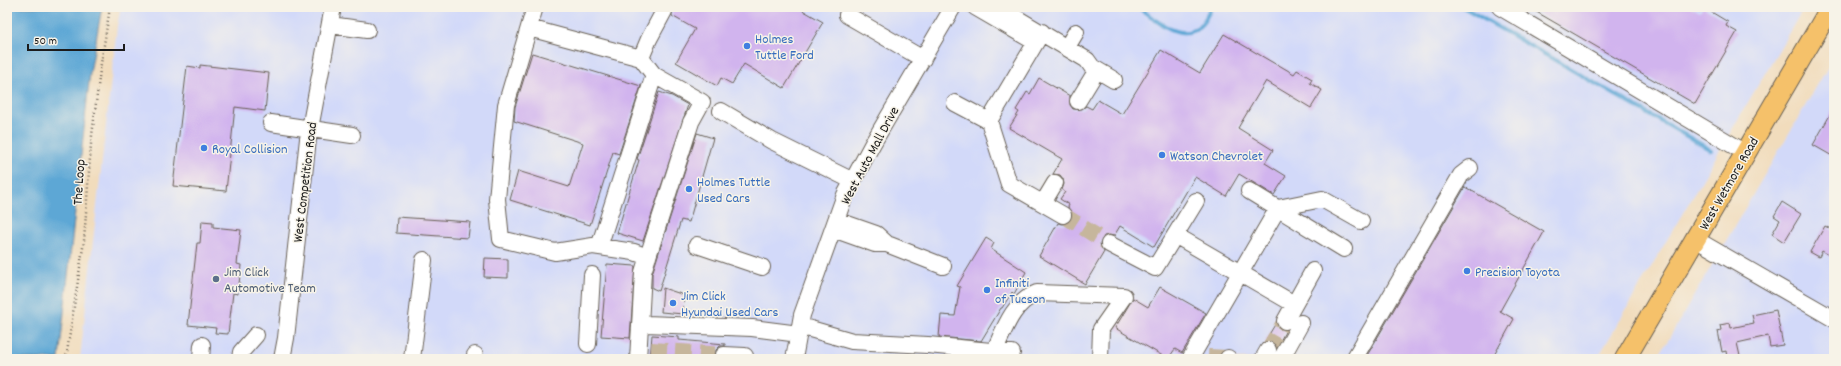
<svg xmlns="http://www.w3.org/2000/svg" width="1841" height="366" viewBox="0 0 1841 366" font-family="Dekko,sans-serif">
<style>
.built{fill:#d2d9f9}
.water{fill:#5da7d5;stroke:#3c6278}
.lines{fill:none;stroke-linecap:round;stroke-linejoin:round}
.stream{stroke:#5da7d5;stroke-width:4}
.building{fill:#d1b4ee}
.minor-tunnel{stroke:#c6b69c;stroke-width:16;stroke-dasharray:16 8;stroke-linecap:butt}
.minor-casing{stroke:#675f54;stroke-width:18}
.major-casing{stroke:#675f54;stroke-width:22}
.path{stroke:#675f54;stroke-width:2.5;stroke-dasharray:1 3;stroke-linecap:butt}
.minor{stroke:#fff;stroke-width:16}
.major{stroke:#f5c16b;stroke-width:20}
.shop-dot{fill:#3f7fe0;stroke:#f7f3e8;stroke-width:1.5}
.service-dot{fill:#5c6f8a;stroke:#f7f3e8;stroke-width:1.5}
.labels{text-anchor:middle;stroke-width:3;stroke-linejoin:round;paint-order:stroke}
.shop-label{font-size:14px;fill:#366cbe;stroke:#f7f3e8;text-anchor:start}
.street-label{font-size:14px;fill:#1c1c1c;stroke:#f7f3e8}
.service-label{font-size:14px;fill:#4e5e75;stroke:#f7f3e8;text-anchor:start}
</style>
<rect width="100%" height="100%" fill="#f7f3e8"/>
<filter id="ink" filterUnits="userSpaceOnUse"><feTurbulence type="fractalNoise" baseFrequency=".025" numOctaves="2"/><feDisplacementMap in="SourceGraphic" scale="8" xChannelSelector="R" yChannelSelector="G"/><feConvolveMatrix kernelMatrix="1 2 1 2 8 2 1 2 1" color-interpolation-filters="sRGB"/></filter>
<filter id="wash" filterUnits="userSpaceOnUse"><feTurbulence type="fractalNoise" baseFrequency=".012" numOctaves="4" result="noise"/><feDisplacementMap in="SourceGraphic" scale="16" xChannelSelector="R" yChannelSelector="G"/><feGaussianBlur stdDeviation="0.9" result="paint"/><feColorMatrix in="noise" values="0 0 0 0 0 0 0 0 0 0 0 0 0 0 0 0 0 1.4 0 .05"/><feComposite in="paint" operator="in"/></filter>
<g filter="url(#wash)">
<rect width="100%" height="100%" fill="#f1dcbc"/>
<!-- built -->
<path class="built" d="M121 7H1804L1597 359H80L117 26Z
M1834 57V359H1657L1768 169Z"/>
<!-- water -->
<path class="water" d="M7 7H102L90 73 59 359H7Z"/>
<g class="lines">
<!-- stream -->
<path class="stream" d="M1138 7C1163 26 1194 53 1211 7
M1463 7 1711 150"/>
</g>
<g id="blocks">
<!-- building -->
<path class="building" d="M672 7H797L823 22 784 88 744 64 732 84 721 78 717 86 676 62 695 29 672 16Z
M1528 7H1691L1700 12 1703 7 1728 22 1726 26 1737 32 1695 104Z
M1224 34 1277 65V64L1294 74 1297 70 1312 79 1310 83 1322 90 1311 108 1266 81 1238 128 1273 150 1265 163 1286 176 1274 195 1239 174 1226 196 1195 177 1154 247 1120 226 1114 236 1109 235 1104 236 1100 244 1104 252 1085 284 1039 256 1058 223 1063 224 1068 223 1072 215 1068 207 1069 205 1060 199 1065 192 1062 190 1064 184 1063 179 1060 175 1053 174 1062 159 1009 128 1019 112 1016 110 1027 92 1030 94 1039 78 1070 96V105L1073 109H1082L1086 106 1092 109 1098 100 1122 114 1161 50 1200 73Z
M532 53 641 86 619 154 613 152 590 225 510 200 518 171 569 187 583 143 514 121 515 107Z
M200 65 269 73 265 111 235 107 226 191 173 186 187 66 200 68Z
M659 92 672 96 688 105 643 241 617 233 639 160 637 159Z
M1834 108V157L1813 145Z
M697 133 713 138 689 222 681 220 659 291 652 288V274Z
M1465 187 1544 232 1500 311 1514 319 1492 359H1365Z
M1782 202 1801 214 1784 242 1772 234 1780 220 1774 216Z
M397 217 470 222 468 238 396 233Z
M202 221 213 222V227L241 230 237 264 241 265 238 294 233 293 228 334 215 333 216 328 188 325 197 243H200Z
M1825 226 1834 231V258L1822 251 1819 257 1810 252Z
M986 238 994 243 991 249 1026 272 1014 294 1012 292 1002 308H1001L981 341 939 337 941 315 955 316 960 287 957 286Z
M485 258 508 259V278L484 277Z
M607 264 635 266 630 338 601 336Z
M1160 287 1206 313 1182 353 1175 349 1168 359 1115 328 1133 298 1148 307Z
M663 288 684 295 683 314 661 312Z
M1776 310 1783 345 1770 347 1768 336 1737 343 1740 356 1727 358 1726 351 1722 352 1718 331 1721 330 1720 325 1730 323 1731 328 1754 323 1752 315Z
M1276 323 1280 329 1286 330 1277 347 1272 342 1265 341Z
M652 335 679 337V340L725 344V346H720L716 350 715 359H650Z"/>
</g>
</g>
<g filter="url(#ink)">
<use href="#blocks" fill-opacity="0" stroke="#675f54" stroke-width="1"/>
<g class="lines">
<!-- minor-tunnel -->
<path class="minor-tunnel" d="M1063 215 1109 244
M651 350 724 355
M1268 350 1285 321
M1208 357 1228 358"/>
<defs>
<path id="minor" d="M535 7 506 105 497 199 501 239 555 252 593 246 634 252 648 257
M975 7 1035 42
M998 7 1087 60 1092 67 1114 80
M1500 7 1746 153
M847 15 923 59
M330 25 367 30
M529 28 641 58 654 75 599 247
M1067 47 1076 32
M641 58 649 39 664 11
M1078 101 1097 70
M955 103 989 121 1009 184 1063 215
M721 111 772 141 853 181
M989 121 1042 32
M271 123 352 135
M1249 191 1344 249
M1043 203 1055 183
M833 229 875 244H887L876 234 836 220
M1175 235 1294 304
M1695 239 1834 319
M887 244 943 266
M1109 244 1155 268 1196 201
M697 245 762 267
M1285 321 1313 271
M640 325 643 272 691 122 702 102 654 75
M800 326 852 341 928 345 1012 353
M588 344 592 275
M994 352C1004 330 1013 302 1037 293L1124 296 1101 329 1100 359
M724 355 745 356
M1228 358V359
M201 359 202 345
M240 359 241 352 256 335
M282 359 286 338 308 139 333 7
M412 359 424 260
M475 359V355
M638 359 640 325 646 324 752 328 799 334
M794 359 802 315 845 195 873 143 953 7
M1190 359 1278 208 1322 199 1361 221
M1263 359 1268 350
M1281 359 1301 323
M1354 359 1461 175 1470 168"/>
<path id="major" d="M1625 359 1831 7"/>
</defs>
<!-- minor casing -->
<use href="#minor" class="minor-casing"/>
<!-- major casing -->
<use href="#major" class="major-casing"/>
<!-- path -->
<path class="path" d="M66 359 84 241 91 144 100 70 110 7"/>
<!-- minor -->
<use href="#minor" class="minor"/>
<!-- major -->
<use href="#major" class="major"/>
</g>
</g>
<!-- markers -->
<g class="shop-dot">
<circle cx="747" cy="46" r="4"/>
<circle cx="204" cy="148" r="4"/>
<circle cx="1162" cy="155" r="4"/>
<circle cx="689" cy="189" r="4"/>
<circle cx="1467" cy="271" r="4"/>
<circle cx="987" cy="290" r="4"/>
<circle cx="673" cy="303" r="4"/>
</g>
<circle class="service-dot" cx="216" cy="279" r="4"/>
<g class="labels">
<!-- shop labels -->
<g class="shop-label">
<text x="755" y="43">Holmes<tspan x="755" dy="16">Tuttle Ford</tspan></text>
<text x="212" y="153">Royal Collision</text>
<text x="1170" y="160">Watson Chevrolet</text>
<text x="697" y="186">Holmes Tuttle<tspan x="697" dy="16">Used Cars</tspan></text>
<text x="1475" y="276">Precision Toyota</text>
<text x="995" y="287">Infiniti<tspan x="995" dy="16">of Tucson</tspan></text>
<text x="681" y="300">Jim Click<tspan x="681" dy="16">Hyundai Used Cars</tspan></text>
</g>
<!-- street labels -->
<g class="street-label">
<text transform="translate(869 155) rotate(-62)" y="5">West Auto Mall Drive</text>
<text transform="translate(78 182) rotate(-86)" y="5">The Loop</text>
<text transform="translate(304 182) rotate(-83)" y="5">West Competition Road</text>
<text transform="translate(1728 183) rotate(-60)" y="5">West Wetmore Road</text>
</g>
<!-- service labels -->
<g class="service-label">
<text x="224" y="276">Jim Click<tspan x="224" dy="16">Automotive Team</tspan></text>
</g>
</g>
<!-- margin -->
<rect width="1841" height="366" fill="none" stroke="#f7f3e8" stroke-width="24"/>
<!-- scale -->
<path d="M28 44v6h96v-6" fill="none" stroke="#1c1c1c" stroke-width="2"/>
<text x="34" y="44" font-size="12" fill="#1c1c1c" stroke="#f7f3e8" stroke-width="3" paint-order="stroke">50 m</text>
</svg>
